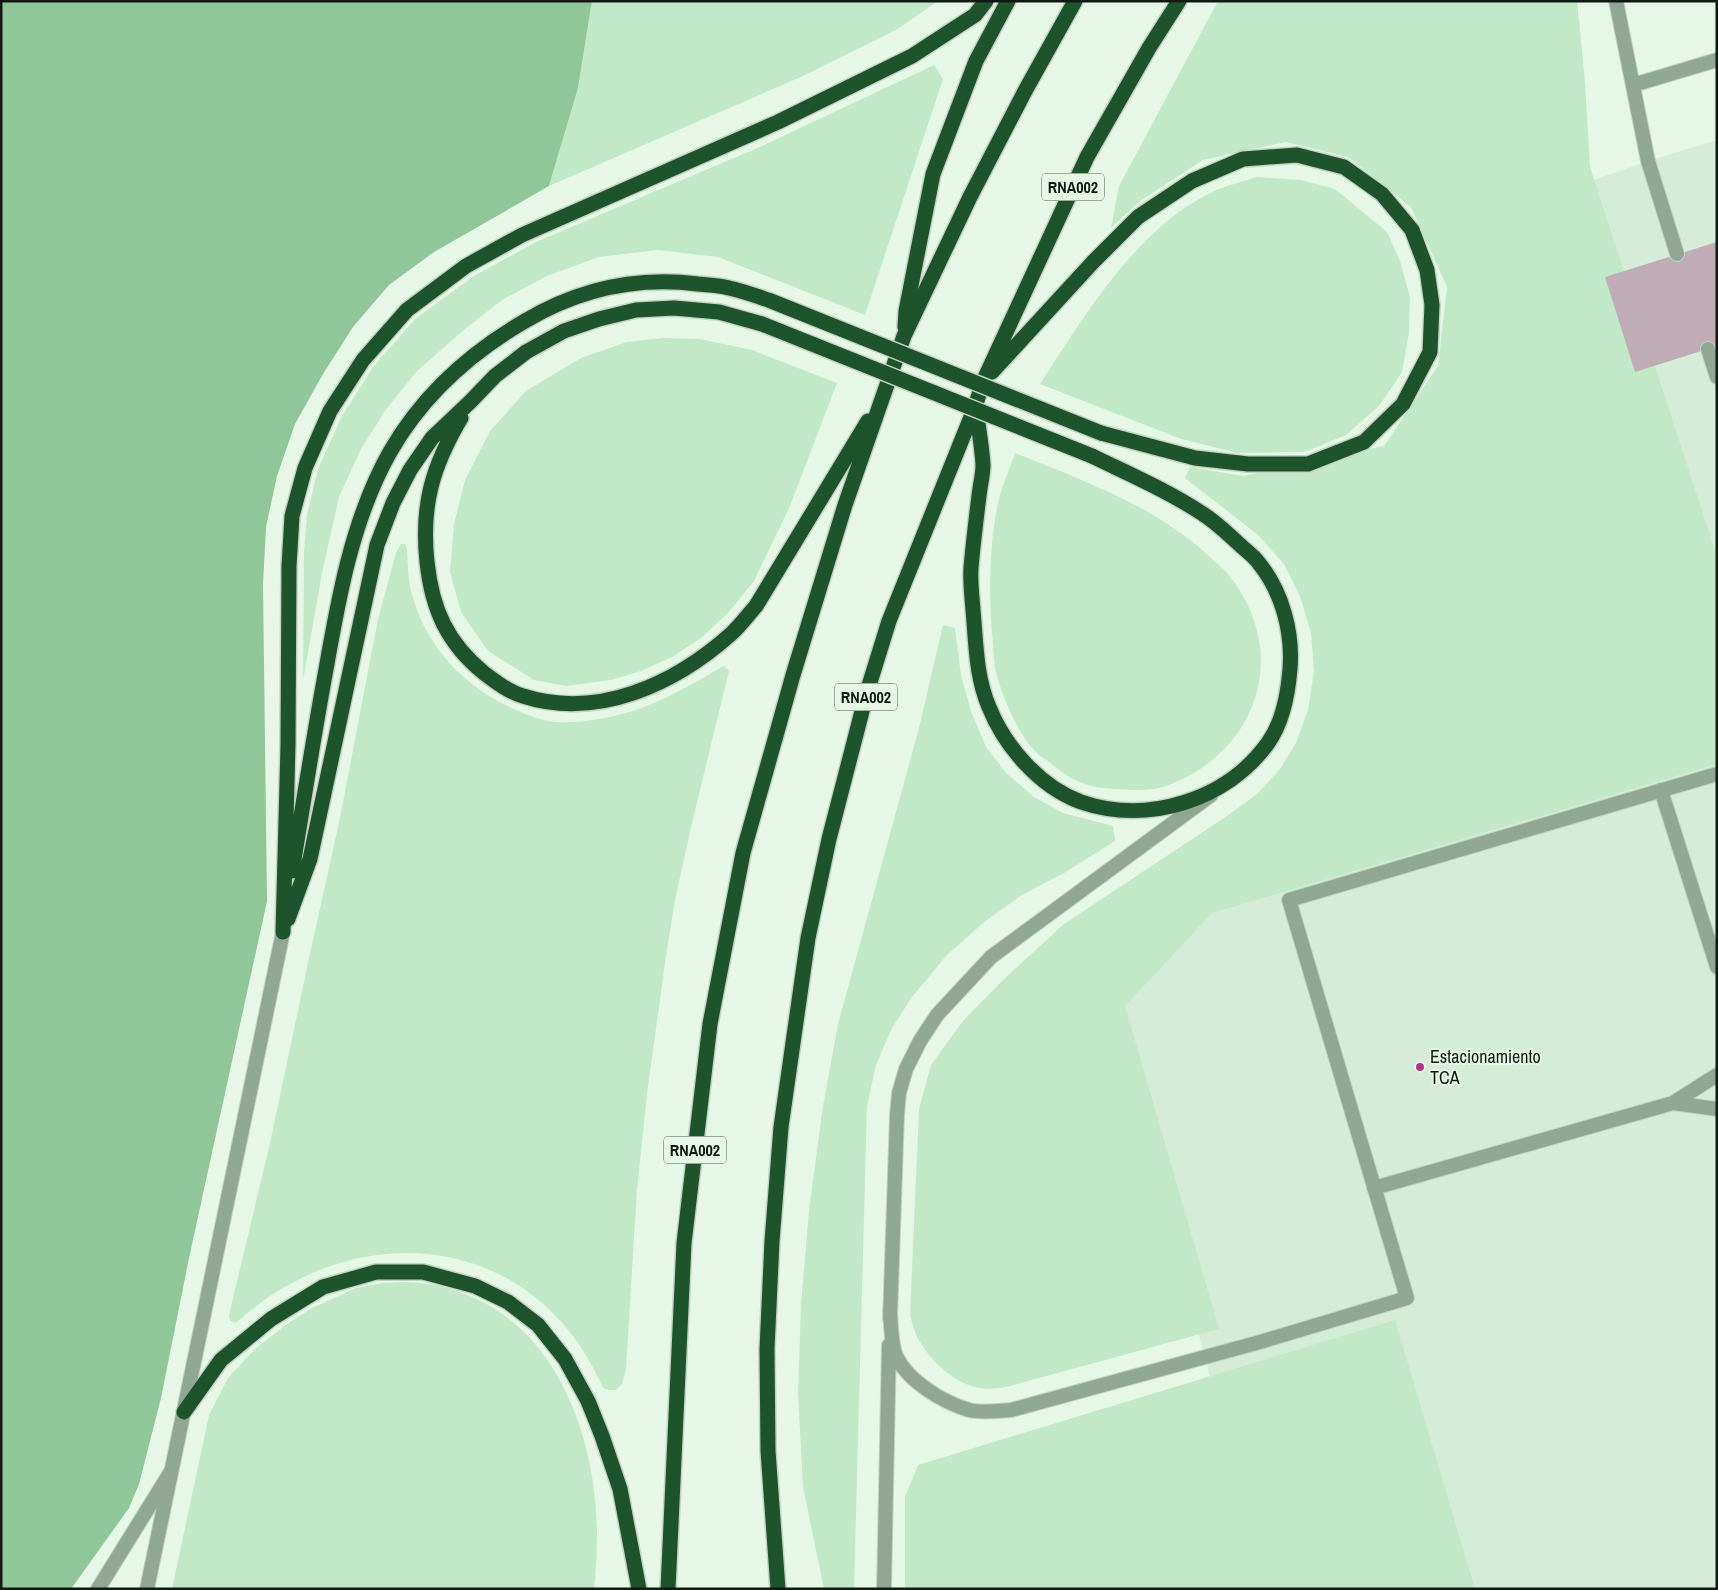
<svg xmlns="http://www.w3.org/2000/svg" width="1718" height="1590" viewBox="0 0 1718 1590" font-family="'Archivo Narrow',sans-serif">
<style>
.built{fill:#d4ecd8}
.green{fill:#c2e9c7}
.forest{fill:#8fc799}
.building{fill:#bfacb7}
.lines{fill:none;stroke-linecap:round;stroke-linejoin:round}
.service-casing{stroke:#c4d3c6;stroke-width:16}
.minor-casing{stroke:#c4d3c6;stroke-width:16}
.motorway-casing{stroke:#c4d3c6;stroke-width:18}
.service{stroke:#90a893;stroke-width:14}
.minor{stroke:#90a893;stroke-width:14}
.motorway{stroke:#1e542c;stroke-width:15}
.motorway-bridge-casing{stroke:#c4d3c6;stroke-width:18;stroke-linecap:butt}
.motorway-bridge{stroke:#1e542c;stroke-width:15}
.poi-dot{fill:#af378c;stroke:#e6f7e8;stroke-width:2}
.labels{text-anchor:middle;stroke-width:4;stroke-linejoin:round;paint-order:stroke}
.shield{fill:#e6f7e8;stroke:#525b53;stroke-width:1}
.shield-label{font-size:16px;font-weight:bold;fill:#121813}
.poi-label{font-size:18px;fill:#121813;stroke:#e6f7e8;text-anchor:start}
</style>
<rect width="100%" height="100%" fill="#e6f7e8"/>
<!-- built -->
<path class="built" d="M1717 140V1589H948L945 1467 1210 1376 1197 1328 1020 990 1362 770 1536 200 1648 161Z"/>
<!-- green -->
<path class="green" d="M592 1H938L896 30 803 76 549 186 578 88Z
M1218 1H1577L1585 82 1590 167 1717 557V764L1212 913 1125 1006 1219 1329 1002 1388C993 1388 983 1390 975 1387 951 1381 929 1359 917 1337 914 1330 912 1322 910 1315L919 1109 931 1065 963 1021 1004 979 1064 924 1227 816 1257 794 1280 769 1296 743 1308 710 1314 671 1311 633 1300 596 1284 564 1258 535 1185 478 1190 467 1243 476 1384 446 1438 366 1447 287 1411 207 1348 157 1286 142 1203 160 1140 201 1111 228 1119 186Z
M934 65 943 79 865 315 718 257 658 250 599 257 547 276 502 300 465 329 417 371 387 408 361 449 339 497 322 573 303 681 304 551 307 515 318 469 342 416 373 367 415 319 474 276 536 242 762 146Z
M1257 177 1301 180 1335 189 1387 232 1400 261 1410 297 1409 333 1402 372 1379 406 1346 435 1305 452 1238 453 1181 439 1040 384C1085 315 1137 227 1214 191 1227 185 1243 182 1257 177Z
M662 338 700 339 752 350 837 383 790 506 754 581 727 614 701 638 672 657 641 671 611 680 566 686 534 680 488 651 461 612 450 572 454 524 465 480 490 431 526 391 581 358 627 342Z
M1015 453C1083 480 1157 507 1210 557 1217 564 1226 570 1231 578 1292 657 1255 756 1163 787 1149 791 1129 790 1115 789 1107 788 1098 788 1091 786 1077 782 1063 774 1053 765 1047 760 1039 756 1034 750 1017 732 1000 692 995 668 994 660 993 651 993 644 988 600 989 542 999 499 1003 484 1010 468 1015 453Z
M401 544H405L407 549C408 565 408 582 413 598 428 649 466 688 514 709 527 715 543 721 557 722 576 723 596 720 614 716 644 710 674 694 701 679 709 675 715 670 724 666L729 671 692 823 675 900 666 956 647 1094 637 1190 626 1369 622 1384 616 1390H609L603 1388C535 1231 356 1213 236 1323L230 1321 229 1315 270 1143 309 958 340 818 378 619 396 553Z
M943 625 955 628 961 675 971 711 986 747 1006 773 1034 797 1063 813 1113 826 1115 841 1064 873 1022 895 983 923 947 955 912 997 892 1028 876 1065 867 1106 854 1589H824L803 1487 798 1392 801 1305 809 1210 823 1106 838 1024 919 728Z
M404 1282C425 1282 442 1286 462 1293 558 1327 596 1439 597 1532 597 1551 596 1570 594 1589H172L209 1415 228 1378 255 1349 287 1324 312 1308 356 1288 383 1283Z
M1395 1320 1475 1589H905V1497L918 1465Z"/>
<!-- forest -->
<path class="forest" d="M1 1H592L578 88 549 186 434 252 389 285 353 327 323 374 295 424 277 476 266 527 263 584 267 901 189 1258 161 1398 139 1484 129 1508 71 1589H1Z"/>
<!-- building -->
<path class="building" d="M1717 242V346L1635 372 1605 277Z"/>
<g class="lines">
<defs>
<path id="service" d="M1616 1 1648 161 1677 254
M1633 85 1717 60
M1708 349 1717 377
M1661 790 1717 967
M1673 1103 1717 1075
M1374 1188 1673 1103 1717 1109
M890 1310C891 1323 891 1344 896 1356 908 1381 942 1402 969 1410 982 1413 997 1411 1011 1410L1260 1342 1407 1298 1289 900 1717 774
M890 1319 897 1115 899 1093 906 1069 920 1041 937 1015 991 957 1211 795
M98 1589 170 1473
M884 1589 889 1345"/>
<path id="minor" d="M147 1589 283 932"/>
<path id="motorway" d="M905 327 906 311 933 174 976 61 1008 1
M992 372 1093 262 1138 217 1192 181 1243 159 1297 155 1344 167 1382 194 1412 230 1427 270 1432 305 1430 352 1403 404 1364 442 1308 464H1248L1195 458 1101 433
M976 408C978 426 982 446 983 465 983 475 980 486 979 496 976 520 973 544 971 568 970 582 972 596 973 610 976 643 976 677 989 707 1005 747 1040 787 1081 802 1148 825 1227 800 1268 743 1283 722 1288 694 1290 669 1293 632 1282 591 1258 562 1253 555 1245 550 1239 544 1228 534 1216 522 1203 514 1168 491 1129 474 1092 456
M461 418C432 467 421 506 427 562 432 609 447 643 484 673 496 682 509 692 523 696 598 720 675 684 731 634 740 626 748 615 756 606L868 421
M292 871C303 806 313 740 325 675 338 600 352 519 390 452 422 396 470 353 525 321 579 289 635 276 698 284 708 285 719 285 729 288 743 291 757 296 771 301
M288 919 310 859 377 545 393 503 410 470 432 438 470 402 495 376 526 352 564 331 599 319 636 310 674 308 719 312 762 324
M283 932 288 745 289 566 292 516 305 468 330 411 363 360 407 310 466 266 522 235 778 122 912 56 975 15 986 1
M184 1412 221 1360 271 1319 323 1287 376 1272H423L475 1286 508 1302 538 1325 565 1359 588 1401 602 1436 620 1489 639 1589
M668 1589 684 1243 710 1024 743 853 793 675 845 505 904 336 970 197 1025 91 1075 1
M778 1589 768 1451 767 1349 772 1241 781 1127 808 938 829 839 867 692 889 621 975 407 983 382 1087 157 1149 48 1179 1"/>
</defs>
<!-- service casing -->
<use href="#service" class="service-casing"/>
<!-- minor casing -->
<use href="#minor" class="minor-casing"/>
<!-- motorway casing -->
<use href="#motorway" class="motorway-casing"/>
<!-- service -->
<use href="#service" class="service"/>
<!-- minor -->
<use href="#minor" class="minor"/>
<!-- motorway -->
<use href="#motorway" class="motorway"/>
<defs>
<path id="motorway-bridge" d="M771 301 1101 433
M762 324 1092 456"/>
</defs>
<!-- motorway-bridge casing -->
<use href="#motorway-bridge" class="motorway-bridge-casing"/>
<!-- motorway-bridge -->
<use href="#motorway-bridge" class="motorway-bridge"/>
</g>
<!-- markers -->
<circle class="poi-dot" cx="1420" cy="1067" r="5"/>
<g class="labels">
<!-- shield labels -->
<g class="shield">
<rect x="1042" y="173.5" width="62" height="27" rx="4"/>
<rect x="835" y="683.5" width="62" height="27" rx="4"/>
<rect x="664" y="1136.5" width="62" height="27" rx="4"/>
</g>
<g class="shield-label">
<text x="1073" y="193">RNA002</text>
<text x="866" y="703">RNA002</text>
<text x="695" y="1156">RNA002</text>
</g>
<!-- poi labels -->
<g class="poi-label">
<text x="1430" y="1063">Estacionamiento<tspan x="1430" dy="21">TCA</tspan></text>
</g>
</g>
<!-- border -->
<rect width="1718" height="1590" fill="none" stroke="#121813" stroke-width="5"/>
</svg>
